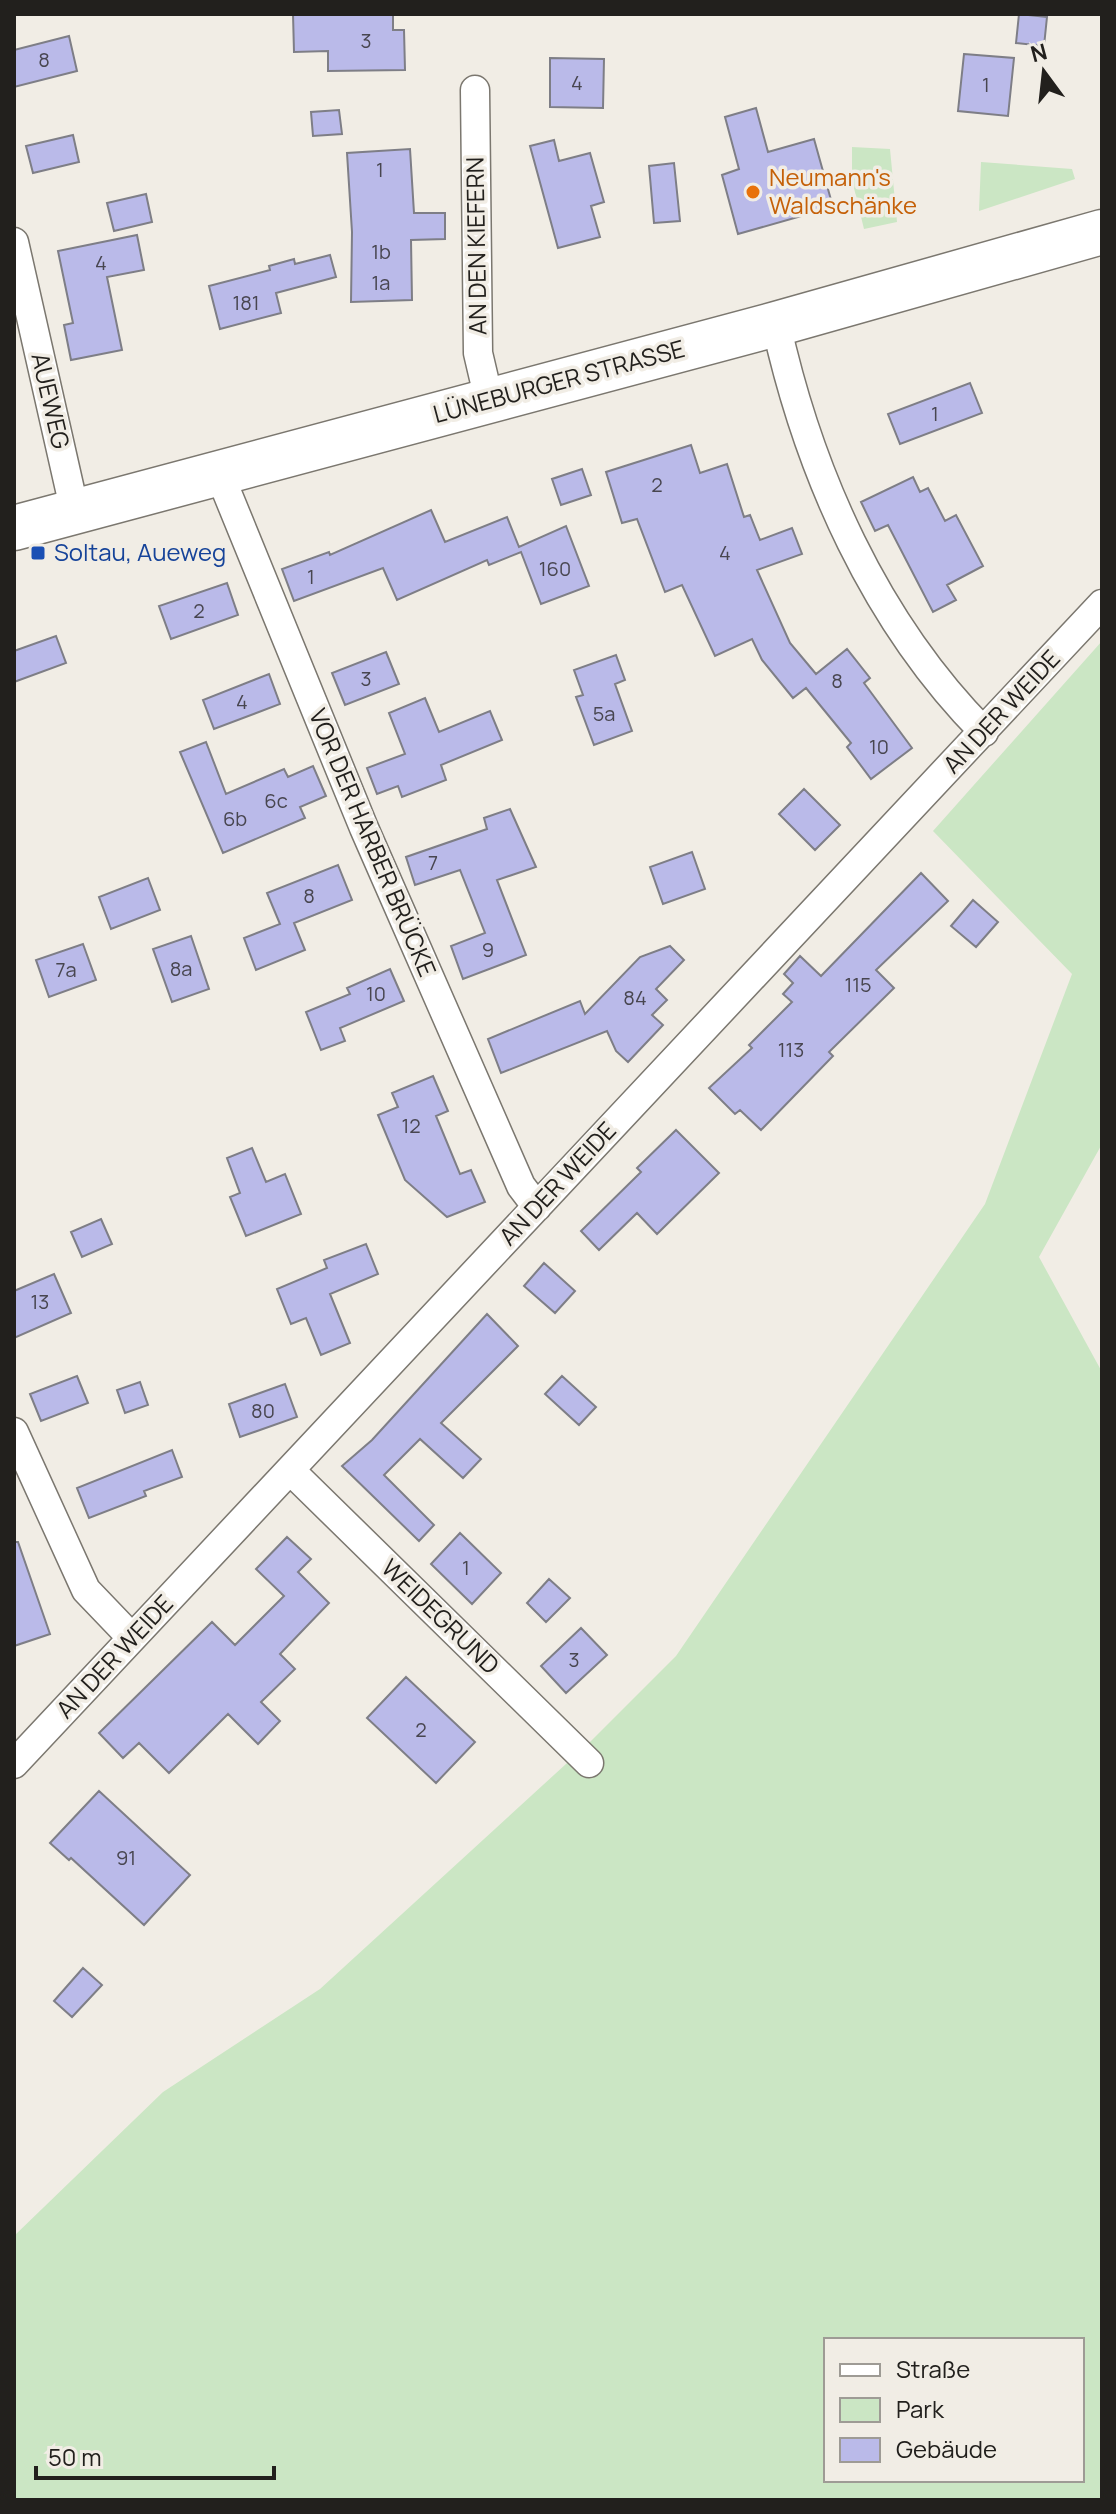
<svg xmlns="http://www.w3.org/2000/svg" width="1116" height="2514" viewBox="0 0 1116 2514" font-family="Manrope,sans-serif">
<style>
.green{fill:#cbe6c4;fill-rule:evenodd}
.building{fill:#babae9;stroke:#7e7e86;stroke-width:2}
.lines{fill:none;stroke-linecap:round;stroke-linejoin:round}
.minor-casing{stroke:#7b776f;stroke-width:31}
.primary-casing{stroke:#7b776f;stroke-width:47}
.minor{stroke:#fff;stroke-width:28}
.primary{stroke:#fff;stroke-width:44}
.food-dot{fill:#e8710a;stroke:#f1ede5;stroke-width:3}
.transit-dot{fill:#1a4fb4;stroke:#f1ede5;stroke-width:3}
.labels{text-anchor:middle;stroke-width:7;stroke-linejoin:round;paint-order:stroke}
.number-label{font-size:20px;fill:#484650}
.food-label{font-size:24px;fill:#c56008;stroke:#f1ede5;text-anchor:start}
.street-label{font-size:24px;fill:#22201d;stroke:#f1ede5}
.transit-label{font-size:24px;fill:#164399;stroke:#f1ede5;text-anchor:start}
</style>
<rect width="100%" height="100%" fill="#f1ede5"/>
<!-- green -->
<path class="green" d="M852 147 890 149 897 222 864 229 852 180Z
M981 162 1072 169 1075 179 979 211Z
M1102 641V1144L1039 1257 1102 1372V2500H14V2236L163 2092 320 1989 590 1742 676 1656 985 1204 1072 974 933 831ZM826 2340H1082V2480H826Z"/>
<!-- building -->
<path class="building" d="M293 14H393V30H404L405 70 328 71V51L294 52Z
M1019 14 1047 17 1044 46 1016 43Z
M69 36 77 71 14 87V50Z
M964 54 1014 58 1008 116 958 111Z
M550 58 604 59 603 108 550 107Z
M756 108 768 152 814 139 833 207 738 234 722 175 739 169 725 117Z
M339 110 342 134 313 136 311 112Z
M73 135 79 162 33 173 26 146Z
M554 140 559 161 590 153 604 202 591 206 600 237 558 248 530 146Z
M410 149 414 213H445V239L411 240 412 300 351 302 352 232 347 153Z
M674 163 680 221 654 223 649 166Z
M146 194 152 222 114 231 107 203Z
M137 235 144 270 107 277 122 350 71 360 64 325 73 323 58 251Z
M330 255 336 277 276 293 281 313 220 329 209 286 270 270 269 266 294 259 295 264Z
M970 383 982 413 900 444 888 414Z
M691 445 700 473 727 464 744 517 750 515 760 540 792 528 802 554 757 570 790 643 816 674 847 649 870 678 864 683 912 748 871 779 847 747 851 743 806 688 793 698 762 660 752 639 715 656 682 585 665 592 637 519 622 523 606 472Z
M582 469 591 495 561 505 552 479Z
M913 477 920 492 928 488 945 521 956 515 983 566 947 585 956 600 933 612 888 525 875 531 861 502Z
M431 510 445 542 507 517 519 547 566 526 589 586 541 604 521 552 489 565 487 560 397 600 383 568 294 601 282 569 329 552 330 555Z
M227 583 238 615 171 639 159 606Z
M56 636 66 663 14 682V651Z
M386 652 399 684 345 705 332 673Z
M616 655 625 680 615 684 632 731 594 745 576 697 583 695 574 670Z
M269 674 280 704 214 729 203 700Z
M425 698 439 732 490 711 502 740 441 765 446 780 402 797 398 786 377 794 367 768 405 754 389 713Z
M206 742 226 794 284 769 288 777 313 766 326 796 300 807 305 818 223 853 180 752Z
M804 789 840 825 815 850 779 814Z
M510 809 536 867 497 880 526 955 463 979 451 946 485 933 460 870 415 885 406 857 487 829 484 818Z
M692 852 705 889 663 904 650 867Z
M338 865 352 900 294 923 305 950 256 970 244 938 280 924 267 893Z
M921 873 948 901 876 970 894 988 829 1052 833 1056 761 1130 740 1110 735 1114 709 1088 752 1048 749 1045 792 1002 783 994 793 983 784 974 800 956 821 976Z
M148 878 160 910 111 929 99 897Z
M973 900 998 922 976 947 951 926Z
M191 936 209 989 172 1002 153 949Z
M83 944 96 980 49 997 36 960Z
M670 946 684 960 656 989 667 1000 652 1015 663 1025 628 1062 616 1051 607 1031 501 1073 488 1039 580 1001 585 1014 640 957Z
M390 969 404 1001 340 1028 345 1041 321 1050 306 1012 350 994 347 988Z
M433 1076 448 1111 436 1116 460 1174 471 1170 485 1202 447 1217 405 1180 378 1115 398 1107 392 1093Z
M676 1130 719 1173 657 1234 637 1213 599 1250 581 1231 641 1172 637 1168Z
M252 1148 266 1182 285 1174 301 1214 246 1236 230 1197 240 1193 227 1158Z
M101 1219 112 1244 82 1257 71 1232Z
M366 1244 378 1274 330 1294 350 1343 321 1355 306 1318 291 1324 277 1289 327 1268 324 1260Z
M544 1263 575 1291 555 1313 524 1286Z
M54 1274 71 1313 14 1338V1291Z
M487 1314 518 1346 441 1423 481 1459 463 1478 420 1439 384 1475 434 1525 419 1541 342 1466 372 1440Z
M77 1376 88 1403 41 1421 30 1394Z
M562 1376 596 1407 579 1425 545 1394Z
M140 1382 148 1405 125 1413 117 1390Z
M285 1384 297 1417 240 1437 229 1404Z
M172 1450 182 1477 144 1491 146 1496 89 1518 77 1488Z
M460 1533 501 1573 472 1604 431 1564Z
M287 1537 311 1559 298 1572 329 1603 280 1654 295 1669 261 1702 280 1721 258 1744 228 1714 169 1773 139 1743 123 1758 99 1733 212 1622 235 1645 284 1596 256 1569Z
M14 1542H18L50 1634 14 1646Z
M549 1579 570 1598 546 1622 527 1603Z
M581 1628 607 1655 566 1693 541 1666Z
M406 1677 475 1742 436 1783 367 1718Z
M99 1791 190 1875 144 1925 71 1858 69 1860 50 1843Z
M83 1968 102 1985 72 2017 54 2001Z"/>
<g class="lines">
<defs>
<path id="minor" d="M475 90 478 353 489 400
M14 242 75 512
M776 324C809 473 875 622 984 732
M219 473 364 828 521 1186 537 1207
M14 1432 86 1590 132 1638
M291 1471 589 1763
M14 1764 1102 604"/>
<path id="primary" d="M14 528 776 324 1102 232"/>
</defs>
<!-- minor casing -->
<use href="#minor" class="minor-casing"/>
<!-- primary casing -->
<use href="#primary" class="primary-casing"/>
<!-- minor -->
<use href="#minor" class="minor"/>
<!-- primary -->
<use href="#primary" class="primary"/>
</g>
<!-- markers -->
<circle class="food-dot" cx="753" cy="192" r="8"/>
<rect class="transit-dot" x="30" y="545" width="16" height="16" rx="4"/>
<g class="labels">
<!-- number labels -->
<g class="number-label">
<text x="366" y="48">3</text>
<text x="44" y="67">8</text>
<text x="577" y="90">4</text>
<text x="986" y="92">1</text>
<text x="380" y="177">1</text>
<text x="381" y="259">1b</text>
<text x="101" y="270">4</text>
<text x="381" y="290">1a</text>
<text x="246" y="310">181</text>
<text x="935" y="421">1</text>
<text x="657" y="492">2</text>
<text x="725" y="560">4</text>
<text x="555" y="576">160</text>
<text x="311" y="584">1</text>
<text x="199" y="618">2</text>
<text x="366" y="686">3</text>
<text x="837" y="688">8</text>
<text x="242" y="709">4</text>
<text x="604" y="721">5a</text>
<text x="879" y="754">10</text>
<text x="276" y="808">6c</text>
<text x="235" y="826">6b</text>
<text x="433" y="870">7</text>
<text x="309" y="903">8</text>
<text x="488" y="957">9</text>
<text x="181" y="976">8a</text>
<text x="66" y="977">7a</text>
<text x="858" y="992">115</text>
<text x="376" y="1001">10</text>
<text x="635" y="1005">84</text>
<text x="791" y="1057">113</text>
<text x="411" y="1133">12</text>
<text x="40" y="1309">13</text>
<text x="263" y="1418">80</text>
<text x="466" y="1575">1</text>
<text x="574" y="1667">3</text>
<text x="421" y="1737">2</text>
<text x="126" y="1865">91</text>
</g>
<!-- food labels -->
<g class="food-label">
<text x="769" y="186">Neumann's<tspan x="769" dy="28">Waldschänke</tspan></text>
</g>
<!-- street labels -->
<g class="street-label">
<text transform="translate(477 246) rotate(-91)" y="8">AN DEN KIEFERN</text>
<text transform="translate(559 382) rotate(-15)" y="8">LÜNEBURGER STRASSE</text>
<text transform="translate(50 401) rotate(77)" y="8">AUEWEG</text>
<text transform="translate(1002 712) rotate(-47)" y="8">AN DER WEIDE</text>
<text transform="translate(372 843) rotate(67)" y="8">VOR DER HARBER BRÜCKE</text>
<text transform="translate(558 1184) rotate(-47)" y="8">AN DER WEIDE</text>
<text transform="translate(440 1617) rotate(44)" y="8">WEIDEGRUND</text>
<text transform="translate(115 1657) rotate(-47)" y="8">AN DER WEIDE</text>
</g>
<!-- transit labels -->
<g class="transit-label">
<text x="54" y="561">Soltau, Aueweg</text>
</g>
</g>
<!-- border -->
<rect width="1116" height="2514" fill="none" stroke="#22201d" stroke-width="32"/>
<!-- legend -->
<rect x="824" y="2338" width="260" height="144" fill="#f1ede5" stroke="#9e9b95" stroke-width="2"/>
<rect x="840" y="2364" width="40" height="12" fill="#ffffff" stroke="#9e9b95" stroke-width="2"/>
<text x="896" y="2378" font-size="24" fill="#22201d">Straße</text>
<rect x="840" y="2398" width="40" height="24" fill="#cbe6c4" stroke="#9e9b95" stroke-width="2"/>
<text x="896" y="2418" font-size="24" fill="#22201d">Park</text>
<rect x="840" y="2438" width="40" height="24" fill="#babae9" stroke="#9e9b95" stroke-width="2"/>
<text x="896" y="2458" font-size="24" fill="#22201d">Gebäude</text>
<!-- north arrow -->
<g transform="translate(1044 72) rotate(345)" stroke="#f1ede5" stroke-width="6" paint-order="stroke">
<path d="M0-6L14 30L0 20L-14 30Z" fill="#22201d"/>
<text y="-12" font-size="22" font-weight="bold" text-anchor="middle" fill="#22201d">N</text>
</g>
<!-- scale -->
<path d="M36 2466v12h238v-12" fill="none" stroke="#22201d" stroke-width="4"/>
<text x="48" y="2466" font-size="24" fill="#22201d" stroke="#f1ede5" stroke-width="6" paint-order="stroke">50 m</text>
</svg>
